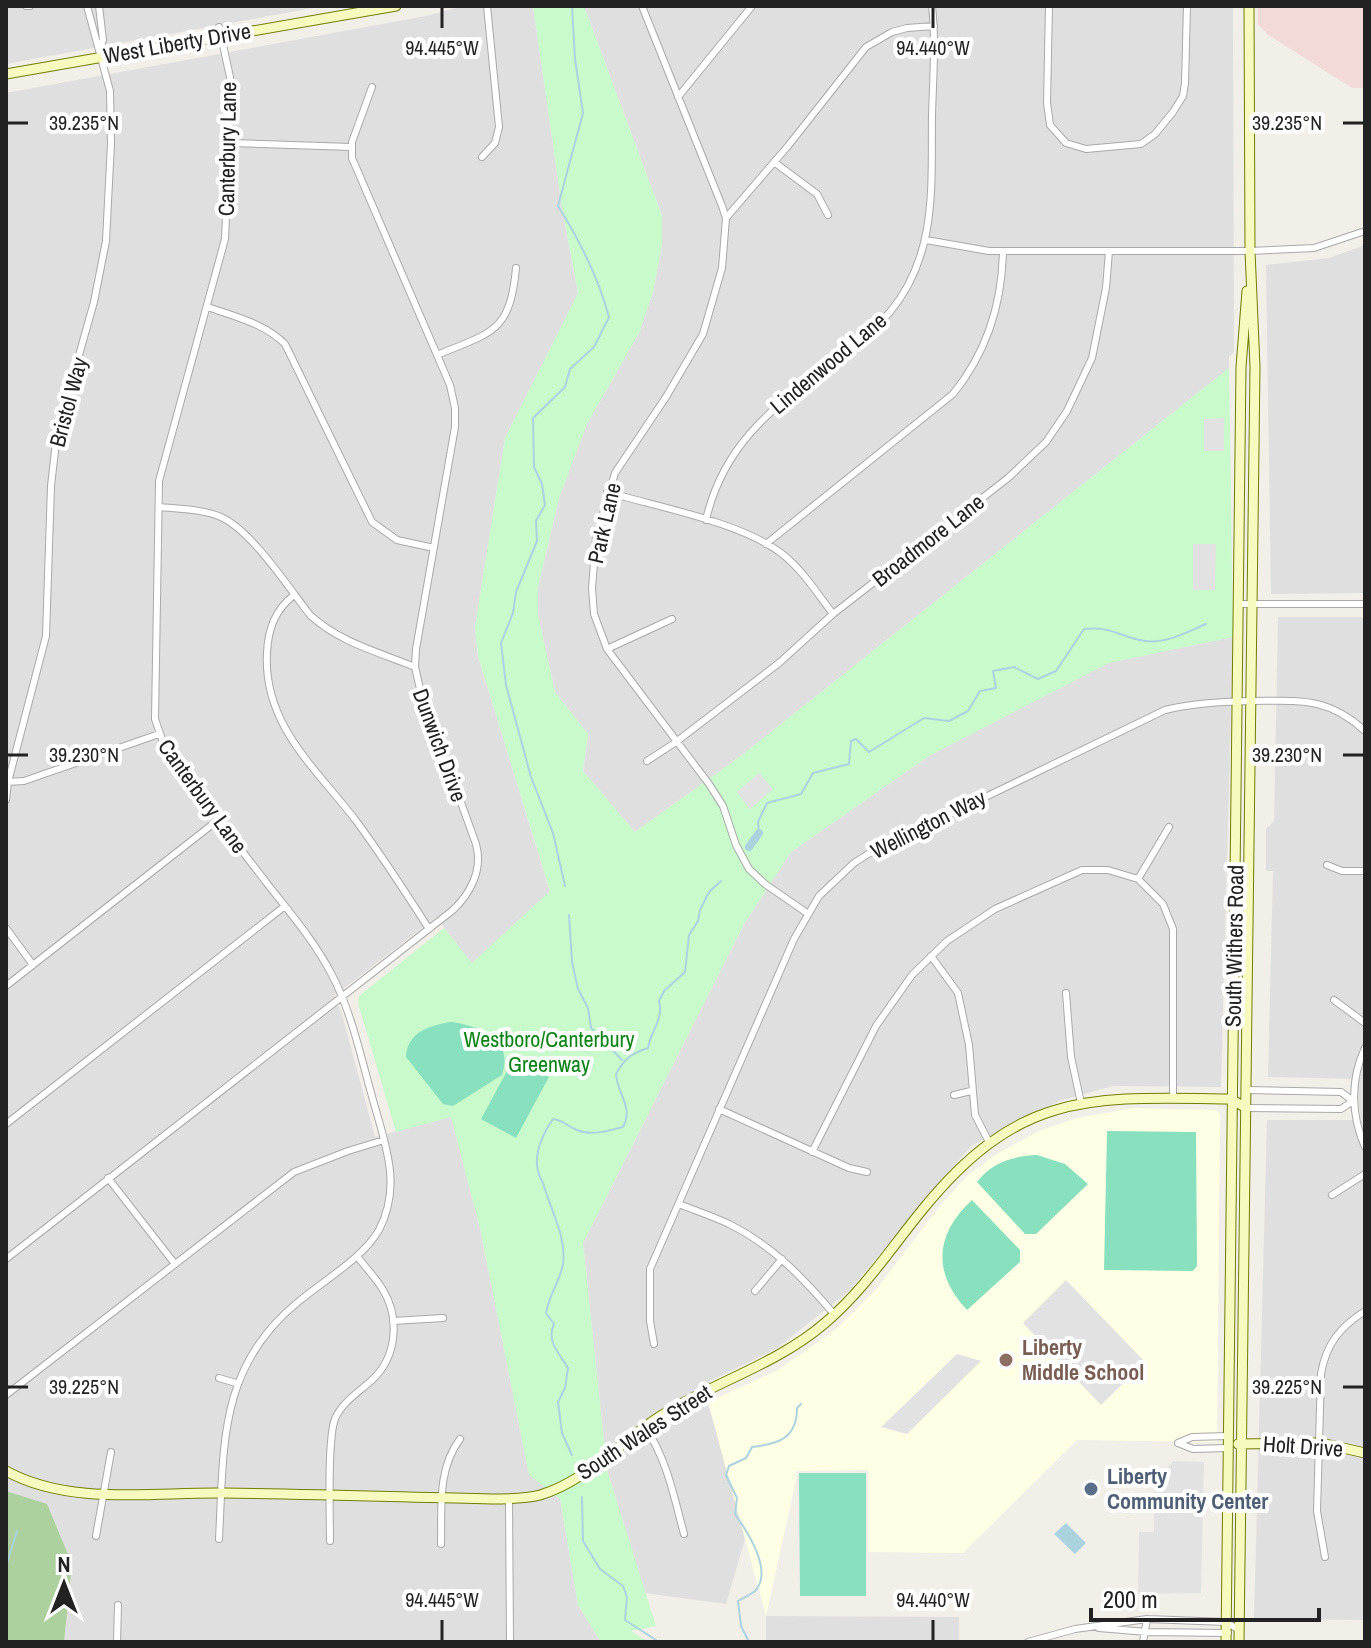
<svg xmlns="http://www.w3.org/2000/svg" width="1371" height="1648" viewBox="0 0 1371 1648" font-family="'Archivo Narrow',sans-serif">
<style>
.residential{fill:#e0dfdf}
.commercial{fill:#f2dad9}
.education{fill:#ffffe5}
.forest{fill:#add19e}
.park{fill:#c8facc}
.pitch{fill:#88e0be}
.parking{fill:#e2e2e2}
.water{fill:#aad3df}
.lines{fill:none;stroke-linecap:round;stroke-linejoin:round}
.stream{stroke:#aad3df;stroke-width:2}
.canal{stroke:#aad3df;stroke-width:8}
.street-casing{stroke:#a9a9a9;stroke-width:8}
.secondary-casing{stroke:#707d05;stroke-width:11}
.street{stroke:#fff;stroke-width:6}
.secondary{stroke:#f7fabf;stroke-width:9}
.ticks{fill:none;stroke:#222;stroke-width:3}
.education-dot{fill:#8d6e63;stroke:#fff;stroke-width:3}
.service-dot{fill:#5c6f8a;stroke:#fff;stroke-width:3}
.labels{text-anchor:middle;stroke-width:8;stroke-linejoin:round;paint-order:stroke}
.street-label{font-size:22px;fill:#222;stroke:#fff}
.park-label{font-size:22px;fill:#0c8416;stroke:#fff}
.education-label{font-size:22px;font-weight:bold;fill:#785e54;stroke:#fff;text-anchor:start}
.service-label{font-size:22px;font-weight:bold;fill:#4e5e75;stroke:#fff;text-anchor:start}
.ticks-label{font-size:20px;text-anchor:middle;fill:#222;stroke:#fff;stroke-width:8;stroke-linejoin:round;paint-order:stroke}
</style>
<rect width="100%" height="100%" fill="#f2efe9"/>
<!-- residential -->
<path class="residential" d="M6 6H324L6 64Z
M463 6H533L562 207 578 294 505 438 475 627 478 656 550 892 472 964 436 917 334 996 342 1014 375 1137 451 1116 480 1228 529 1474 560 1499 578 1605 601 1642H64L68 1596 6 1595V93L426 16Z
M584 6H1233L1234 352 1229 357V368L742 755 635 832 583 771 588 734 555 692 538 615V587L559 498 587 424 639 333 653 292 662 244V216Z
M1365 245V593L1271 594 1266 265 1329 258Z
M1278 617H1365V1620L1254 1619 1267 1120H1360L1357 1079 1268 1077 1273 871H1266V829L1274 821Z
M1233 637 1221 1087 1113 1086 1059 1101 971 1146 849 1291 776 1349 710 1381 708 1402 745 1539 726 1604 645 1593 607 1470 583 1243 744 924 791 852 929 756 1109 662Z
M766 1616 959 1617V1642H766Z"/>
<!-- commercial -->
<path class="commercial" d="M1258 6H1365V88H1352L1267 34 1258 24Z"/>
<!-- education -->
<path class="education" d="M1133 1108 1216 1110 1220 1114 1217 1442 1077 1440 963 1553 868 1552V1470L798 1471 766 1616 708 1402 778 1370 835 1330 878 1287 939 1207 967 1176 997 1154 1039 1131 1077 1118Z"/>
<!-- forest -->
<path class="forest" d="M6 1491 47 1504 72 1564 64 1642H6Z"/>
<!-- park -->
<path class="park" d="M533 6H584L662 216V244L653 292 639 333 587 424 559 498 538 587V615L555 692 588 734 583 771 635 832 742 755 1229 368 1233 637 1109 663 929 756 791 852 744 924 583 1243 607 1470 656 1626 631 1631 648 1642H601L578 1605 560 1499 529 1475 480 1228 451 1117 396 1132 358 1003 359 996 444 928 472 963 550 891 478 656 475 627 505 438 578 293 562 207Z"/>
<!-- pitch -->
<path class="pitch" d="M452 1022C481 1027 514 1038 502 1075L453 1106 443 1104 406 1057C407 1032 430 1025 452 1022Z
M514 1058 549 1077 516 1138 481 1119Z
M1107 1131 1196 1132 1197 1266 1193 1271 1104 1270Z
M1037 1155 1065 1164 1088 1184 1036 1234H1025L977 1182C992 1162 1013 1156 1037 1155Z
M972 1200 1020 1250V1262L967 1310C932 1273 935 1234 972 1200Z
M799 1473H866V1596H800Z"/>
<!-- parking -->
<path class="parking" d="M1224 418V451H1204V419Z
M1193 544H1216L1215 590H1193Z
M759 773 773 789 750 809 737 792Z
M1066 1280 1145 1362 1101 1405 1023 1323Z
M957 1354 981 1361 907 1434 881 1427Z
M1174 1461 1204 1462 1201 1593 1138 1594 1139 1532H1154V1479Z"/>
<!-- water -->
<path class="water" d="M1066 1523 1086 1543 1075 1554 1054 1534Z"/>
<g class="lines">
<!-- stream -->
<path class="stream" d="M759 833 758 822 767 803 801 794 813 773 849 764 851 741 856 739 869 752 924 718 949 721 968 711 980 691 996 688 993 671 1014 667 1038 679 1056 671 1084 629C1112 626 1120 637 1145 641 1166 644 1187 632 1206 624
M565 886 553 833 531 777 506 685 501 643 513 613 516 592 537 541 536 521 545 505 542 484 534 467 533 418 565 387 570 369 594 347 609 317C598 276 580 241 558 206L583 113 575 59 572 6
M569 915 572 962 578 989 588 1008 591 1028 622 1060
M572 1455 562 1433 558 1402 565 1388 568 1368C559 1353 546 1341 554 1324L546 1313C549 1295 560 1281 563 1264 567 1237 550 1209 543 1183 530 1162 540 1138 553 1119 563 1120 567 1126 577 1130 591 1136 608 1131 623 1127 634 1107 617 1094 616 1074 624 1059 632 1053 648 1048 651 1030 664 1019 659 1001L664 991 685 972 689 935 698 921 700 910 709 892 721 881
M582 1497 583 1541 600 1569 623 1586 627 1597 625 1620 659 1642
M6 1566 17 1531
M749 1642 741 1626 738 1601C743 1598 750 1595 755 1591 774 1571 747 1531 735 1514L737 1498 726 1475 729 1466 746 1458 752 1447C779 1444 797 1438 797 1408L801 1404"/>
<!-- canal -->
<path class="canal" d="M749 847 759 833"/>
<defs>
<path id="street" d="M26 6H30
M99 6 103 40 100 48
M642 6 722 206 726 218 722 268 703 334 666 397 615 473 596 538 592 588 594 614 607 649 709 784 723 806 736 845 749 869 765 884 807 913
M1049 6 1047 103 1050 125 1066 143 1086 149 1141 144 1155 134 1173 112 1183 96 1185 83 1187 6
M678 97 752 6
M231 143 351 147
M482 157 495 143 499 127 487 6
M774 162 817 194 828 215
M726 218 788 146 866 47 892 32 907 28 934 26
M926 240 989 251H1250L1314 248 1365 231
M208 307C235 317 264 323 285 344L372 522 397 540 434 548
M437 355C492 332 510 333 516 268
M607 492C658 507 740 522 781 553 802 569 817 593 833 614
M159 507C179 509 202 509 221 517 252 531 288 587 310 615 339 642 378 652 415 667
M706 520C724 440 779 404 840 355 857 341 875 329 890 312 938 254 931 185 932 115 933 79 936 42 932 6
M766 544 953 394C987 352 1002 305 1003 251
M294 595C275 610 268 629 267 653 263 725 316 768 357 822 382 856 406 893 429 929
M1239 604H1365
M607 649 672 619
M647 761 676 742 779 663 833 614 1008 478 1046 442 1067 411 1092 358 1106 288 1109 251
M6 782 24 781 159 734
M6 800 8 782 46 636 51 486 57 433 94 302 106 241 111 143 110 91 87 6
M1327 865 1342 871H1365
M1138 879 1169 827
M6 928 33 965
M931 956 958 993 969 1045 975 1115 989 1142
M6 986 218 820
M1066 993 1071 1057 1081 1103
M1334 1000 1365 1023
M1365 1048C1350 1080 1351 1115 1365 1147
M954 1095 971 1091
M1246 1108 1341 1109 1353 1101 1341 1092 1247 1090
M719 1109 849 1168 867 1172
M6 1124 285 906
M812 1152 876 1026 912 975 947 941 995 909 1082 870H1108L1138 879 1163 904 1173 929V1098
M108 1178 175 1264
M1332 1195 1365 1174
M679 1204C696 1211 715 1217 731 1225 773 1246 804 1279 834 1314
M6 1259 453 910C471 893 483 869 476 844L420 689 415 667 416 649 455 427V408L450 385 352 158V142L372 87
M755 1291 782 1259
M393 1321 443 1318
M654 1344 650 1321V1269L794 939 819 896 854 863 868 854 1165 710C1194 703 1220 702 1250 701 1298 701 1327 696 1365 731
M219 1378 236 1383
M6 1395 294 1172 348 1151 384 1140
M645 1427C667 1459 674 1497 684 1534
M1178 1443 1192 1437 1228 1436
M1178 1443 1193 1449 1228 1448
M509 1499 510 1642
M96 1536 111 1452
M219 1539C224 1446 218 1367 298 1302 323 1281 363 1258 379 1230 401 1188 387 1149 375 1107 362 1063 353 1015 332 975 315 942 291 914 269 886 237 844 205 803 173 761L165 748 155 719 159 481 225 239 231 102 230 77 219 27
M330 1541C330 1516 327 1439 335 1419 342 1402 359 1392 372 1380 397 1357 400 1318 383 1290 376 1278 365 1267 357 1256
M441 1544C442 1507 437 1470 460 1439
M1325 1557 1317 1511 1321 1374C1326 1344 1340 1327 1365 1311
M1099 1628 1147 1632 1228 1633
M117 1642 118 1605
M1028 1642 1075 1629 1147 1619 1226 1622 1239 1630
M1143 1642 1147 1619"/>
<path id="secondary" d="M6 74 396 6
M1238 1444 1321 1443 1365 1453
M6 1471C70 1506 152 1492 223 1493 313 1494 402 1497 492 1499 508 1499 525 1499 540 1495 584 1482 619 1444 656 1419 710 1383 775 1366 825 1323 864 1290 891 1248 923 1209 1020 1090 1090 1097 1231 1099L1246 1108
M1226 1642 1241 367 1247 291
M1239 1642 1255 367 1250 251 1249 6"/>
</defs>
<!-- street casing -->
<use href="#street" class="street-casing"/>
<!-- secondary casing -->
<use href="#secondary" class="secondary-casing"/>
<!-- street -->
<use href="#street" class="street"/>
<!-- secondary -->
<use href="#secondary" class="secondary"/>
</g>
<!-- ticks -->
<path class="ticks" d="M442 8V28M933 8V28M8 123H28M1343 123H1363M8 755H28M1343 755H1363M8 1387H28M1343 1387H1363M442 1620V1640M933 1620V1640"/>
<!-- markers -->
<circle class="education-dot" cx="1006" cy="1360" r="8"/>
<circle class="service-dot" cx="1091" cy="1489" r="8"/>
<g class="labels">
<!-- street labels -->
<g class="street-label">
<text transform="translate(177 43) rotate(-10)" y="8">West Liberty Drive</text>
<text transform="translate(227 149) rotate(-89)" y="8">Canterbury Lane</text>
<text transform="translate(828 363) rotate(-40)" y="8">Lindenwood Lane</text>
<text transform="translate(68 402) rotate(-75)" y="8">Bristol Way</text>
<text transform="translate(604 523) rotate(-77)" y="8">Park Lane</text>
<text transform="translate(928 540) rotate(-38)" y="8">Broadmore Lane</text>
<text transform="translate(440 745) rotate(70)" y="8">Dunwich Drive</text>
<text transform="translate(203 796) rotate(54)" y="8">Canterbury Lane</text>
<text transform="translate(928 824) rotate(-27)" y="8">Wellington Way</text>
<text transform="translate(1234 946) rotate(-89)" y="8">South Withers Road</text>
<text transform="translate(644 1432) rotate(-33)" y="8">South Wales Street</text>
<text transform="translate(1303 1446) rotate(4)" y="8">Holt Drive</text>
</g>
<!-- park labels -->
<g class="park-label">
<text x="549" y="1047">Westboro/Canterbury<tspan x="549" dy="25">Greenway</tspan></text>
</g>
<!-- education labels -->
<g class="education-label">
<text x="1022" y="1355">Liberty<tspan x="1022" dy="25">Middle School</tspan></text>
</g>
<!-- service labels -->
<g class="service-label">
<text x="1107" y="1484">Liberty<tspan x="1107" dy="25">Community Center</tspan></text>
</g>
</g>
<g class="ticks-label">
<text x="442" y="55">94.445°W</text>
<text x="933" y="55">94.440°W</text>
<text x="84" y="130">39.235°N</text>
<text x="1287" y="130">39.235°N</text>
<text x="84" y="762">39.230°N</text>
<text x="1287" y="762">39.230°N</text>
<text x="84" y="1394">39.225°N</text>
<text x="1287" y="1394">39.225°N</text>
<text x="442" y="1607">94.445°W</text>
<text x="933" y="1607">94.440°W</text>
</g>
<!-- border -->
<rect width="1371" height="1648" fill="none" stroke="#222222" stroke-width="16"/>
<!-- north arrow -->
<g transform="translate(64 1584)" stroke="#ffffff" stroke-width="6" paint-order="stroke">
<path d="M0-6L14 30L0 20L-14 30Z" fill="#222222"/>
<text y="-12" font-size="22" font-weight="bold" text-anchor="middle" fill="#222222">N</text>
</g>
<!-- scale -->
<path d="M1091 1608v12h228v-12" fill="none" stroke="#222222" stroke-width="4"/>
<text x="1103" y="1608" font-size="24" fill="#222222" stroke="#ffffff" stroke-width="6" paint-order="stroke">200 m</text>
</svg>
